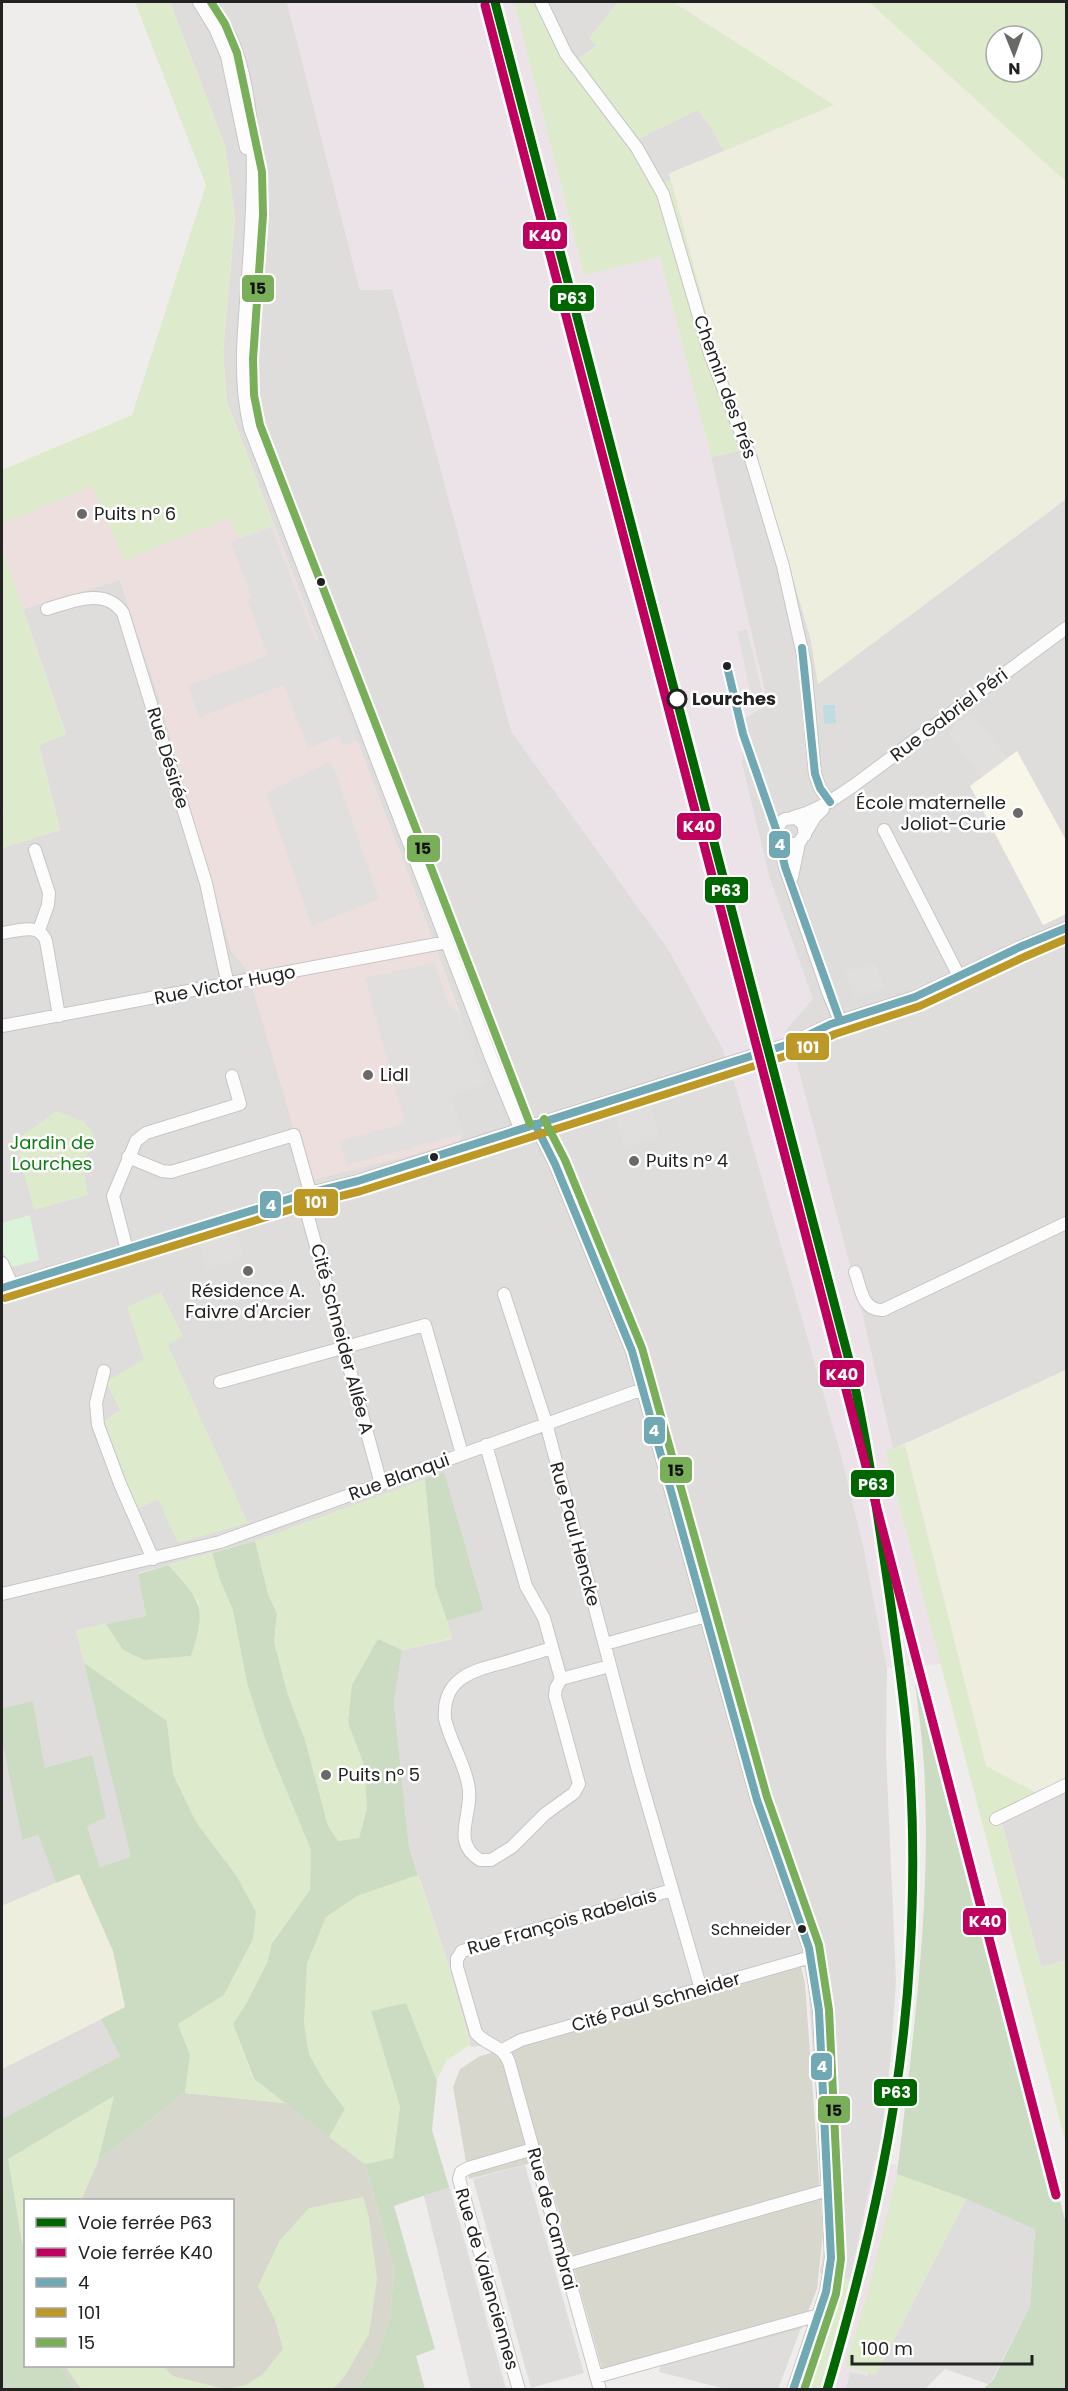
<svg xmlns="http://www.w3.org/2000/svg" width="1068" height="2391" viewBox="0 0 1068 2391" font-family="Poppins,sans-serif">
<style>
.residential{fill:#dfdddc}
.commercial{fill:#ecdfde}
.industrial{fill:#ece3e9}
.education{fill:#f7f6e8}
.construction{fill:#d8d7cd}
.farmland{fill:#eeeedf}
.grass{fill:#deeacc;fill-rule:evenodd}
.forest{fill:#ccdcc2}
.park{fill:#dbf3d9}
.parking{fill:#e0dfde}
.water{fill:#c0dce0}
.lines{fill:none;stroke-linecap:round;stroke-linejoin:round}
.minor-casing{stroke:#c7c6c5;stroke-width:14}
.minor{stroke:#fdfcfc;stroke-width:12}
.bus-1-casing{stroke:#fff;stroke-width:12}
.bus-2-casing{stroke:#fff;stroke-width:12}
.bus-3-casing{stroke:#fff;stroke-width:12}
.bus-1{stroke:#70a8b4;stroke-width:8}
.bus-2{stroke:#bc9826;stroke-width:8}
.bus-3{stroke:#7aaf5a;stroke-width:8}
.rail-1-casing{stroke:#fff;stroke-width:14}
.rail-2-casing{stroke:#fff;stroke-width:14}
.rail-1{stroke:#060;stroke-width:9}
.rail-2{stroke:#bf005f;stroke-width:9}
.poi-dot{fill:#6a6968;stroke:#fff;stroke-width:2}
.bus-dot{fill:#222;stroke:#fff;stroke-width:2}
.stop-dot{fill:#fff;stroke:#222;stroke-width:3}
.labels{text-anchor:middle;stroke-width:5;stroke-linejoin:round;paint-order:stroke}
.bus-label{font-size:16px;fill:#222;stroke:#fff;text-anchor:end}
.street-label{font-size:18px;fill:#222;stroke:#fff}
.poi-label{font-size:18px;fill:#222;stroke:#fff;text-anchor:start}
.stop-label{font-size:18px;font-weight:bold;fill:#222;stroke:#fff;text-anchor:start}
.park-label{font-size:18px;fill:#117e15;stroke:#fff}
.line-badge{stroke:#fff;stroke-width:2}
.badge-label{font-size:16px;text-anchor:middle;font-weight:bold;fill:#fff}
.pale-badge-label{font-size:16px;text-anchor:middle;font-weight:bold;fill:#111}
</style>
<rect width="100%" height="100%" fill="#efedeb"/>
<!-- residential -->
<path class="residential" d="M170 2H287L360 290 392 289 670 952 723 1049 736 1087 841 1454 864 1549 887 1668 886 1752 896 1980 891 2055 880 2148 851 2279 820 2273 826 2234 808 1985 802 1955 489 2045 471 2047 448 1963 409 1847 394 1703 402 1650 452 1639 447 1621 484 1609 444 1473 255 1541 138 1573 146 1616 76 1630 132 1857 100 1867 87 1826 45 1768 33 1701 2 1708V848L60 830 39 745 66 734 23 609 120 580 159 697 232 952 247 969 462 1134 450 1095 460 1014 407 871 227 402 223 352 235 219 231 188 225 146Z
M534 2H618L590 38 597 46 575 61 698 110 714 132 724 151 670 173 671 180 653 187 558 50Z
M754 447 811 640 818 684 1066 499V1370L893 1449 860 1304 794 1053 785 1030 768 873 742 764 743 720 711 457Z
M2 1741 22 1840 38 1835 56 1883 2 1906Z
M1066 1778V1961L1041 1967 999 1813Z
M101 2019 120 2056 2 2119V2069Z
M525 2165 584 2373 531 2388 473 2179Z
M449 2185 506 2389H471L423 2192Z
M966 2199 1035 2228 1030 2306 992 2380 988 2384 945 2369 925 2389 837 2390 845 2366 876 2374Z
M803 2323 778 2389H726L659 2372 661 2363Z"/>
<!-- commercial -->
<path class="commercial" d="M92 486 124 561 228 517 239 538 274 525 407 871 485 1083 450 1095 462 1134 459 1143 309 1181 247 970 232 952 159 697 120 580 23 609 2 547V524Z"/>
<!-- industrial -->
<path class="industrial" d="M287 2H514L584 275 660 257 711 457 768 704 743 720 742 764 768 873 813 999 786 1030 794 1053 860 1304 893 1449 885 1452 941 1664 887 1668 864 1549 841 1454 736 1087 723 1049 670 952 511 731 392 289 360 290Z
M875 2160 909 2168 874 2330 868 2376 850 2372 846 2389 809 2390 850 2280Z"/>
<!-- education -->
<path class="education" d="M1017 751 1066 840V914L1043 925 970 786Z"/>
<!-- construction -->
<path class="construction" d="M801 1966 805 1984 823 2234 817 2289 801 2329 605 2380 544 2160 469 2179 453 2087 460 2069 480 2056Z
M185 2093 285 2103 365 2164 394 2270 390 2316 378 2353 358 2389H76L60 2366H232V2200H81L98 2161Z"/>
<!-- farmland -->
<path class="farmland" d="M673 2H869L1066 182V499L818 684 811 640 773 505 745 420 721 369 669 174 834 105Z
M1066 1370V1778L1037 1793 986 1766 905 1445Z
M79 1873 113 1951 125 2007 2 2069V1906Z"/>
<!-- grass -->
<path class="grass" d="M135 2H170L225 146 235 219 223 352 227 402 274 525 239 538 228 518 124 561 92 486 2 524V470L132 415 206 185Z
M514 2H534L558 50 629 144 653 186 671 180 721 369 745 420 754 447 711 457 660 257 584 275Z
M618 2H673L834 105 724 151 714 132 698 110 637 140 575 61 597 47 589 38Z
M869 2H1066V182ZM996 36H1032V72H996Z
M2 547 66 735 39 745 60 830 2 848V814L4 813 2 805Z
M57 1111 84 1122 94 1134 83 1165 88 1195 34 1210 15 1140Z
M161 1292 183 1336 168 1345 248 1523 178 1543 158 1499 138 1509 103 1422 120 1410 106 1382 144 1359 127 1307Z
M905 1445 986 1766 1037 1793 999 1814 1041 1967 1066 1961V2144L885 1451Z
M425 1479 435 1586 452 1638 402 1650 378 1640 348 1723 364 1765 367 1808 359 1838 338 1841 328 1826 305 1740 288 1695 274 1642 277 1614 268 1594 255 1541Z
M212 1553 220 1580 234 1610 247 1683 265 1739 311 1850 310 1890 272 1942 267 1963 247 2002 233 2024 253 2079 285 2103 185 2093 190 2055 178 2024 224 1995 253 1939 236 1875 196 1822 173 1774 167 1721 84 1663 76 1630 106 1624 123 1650 144 1660 191 1656 199 1602 168 1565Z
M418 1875 448 1963 470 2045 446 2061 437 2081 406 2004 371 2011 400 2107 393 2158 365 2164 329 2137 345 2109 324 2081 309 2054 304 2023 307 1964 326 1917 357 1896Z
M114 2096 98 2161 81 2200H26L25 2249 22 2242 7 2159Z
M897 2174 966 2199 876 2375 845 2366 869 2288Z
M363 2197 369 2218 377 2279 369 2334 345 2376 333 2389H81L65 2366H162L173 2376 225 2389 246 2385 263 2374 283 2349 275 2320 258 2286 280 2240 309 2208Z
M838 2276 851 2279 820 2389H804C814 2351 828 2315 838 2276Z"/>
<!-- forest -->
<path class="forest" d="M444 1472 484 1610 447 1621 435 1586 425 1479Z
M255 1541 268 1594 277 1614 274 1642 288 1695 305 1740 328 1826 338 1841 359 1838 367 1808 364 1765 348 1723 352 1685 378 1639 402 1650 394 1703 409 1847 418 1875 357 1896 326 1917 307 1964 304 2023 309 2054 324 2081 345 2109 329 2137 254 2079 233 2024 247 2002 267 1963 272 1943 310 1890 311 1850 265 1739 247 1683 233 1610 220 1580 212 1553Z
M168 1565C202 1602 207 1607 191 1656L144 1660 123 1650 106 1624 146 1616 138 1574Z
M84 1663 167 1721 173 1774 196 1822 236 1875 256 1912 253 1939 224 1995 178 2024 190 2055 185 2093 98 2161 114 2096 8 2159 22 2242 25 2249 26 2366H60L76 2389H2V2119L120 2056 101 2019 125 2007 113 1951 79 1874 56 1883 38 1835 22 1840 2 1741V1708L33 1701 45 1768 92 1755 106 1817 87 1826 100 1867 131 1857Z
M921 1666 1066 2224V2389H983L993 2380 1030 2306 1035 2229 966 2199 897 2174C913 2039 932 1902 924 1766 922 1733 917 1700 913 1667Z
M406 2003 437 2081 432 2130 449 2187 394 2206 435 2349 416 2356 425 2389H358L378 2353 390 2316 394 2270 365 2164 393 2158 400 2107 371 2011Z"/>
<!-- park -->
<path class="park" d="M30 1215 39 1260 12 1267 2 1252V1223Z"/>
<!-- parking -->
<path class="parking" d="M271 527 315 640 319 639 358 740 343 746 339 736 308 748 284 685 199 717 188 686 268 655 247 600 252 598 231 542Z
M747 629 765 704 754 707 737 631Z
M972 713 1007 758 981 777 948 732Z
M330 762 335 771 379 899 312 926 266 793Z
M435 963 449 1005 460 1014 485 1083 450 1095 462 1134 347 1165 340 1141 405 1123 365 978Z
M874 963 885 987 856 998 844 972Z
M641 1101 643 1108 651 1106 658 1136 625 1148 613 1111Z
M236 1229 244 1258 206 1268 199 1240Z"/>
<!-- water -->
<path class="water" d="M823 705H835L836 723 824 724Z"/>
<g class="lines">
<defs>
<path id="minor" d="M199 2 215 28 227 56 246 148
M210 2C219 16 228 30 234 45 262 118 252 216 247 291 243 338 239 382 250 428L492 1060 520 1128
M541 2 566 54 637 148 663 194 710 354 751 459 783 566 805 664 815 774 820 788 830 802
M47 609C71 602 105 586 123 613L206 883 228 985
M793 817C815 812 834 799 853 786L1066 628
M884 830 959 976
M805 835 803 824 796 818 785 819 780 823 777 832 785 867 828 992 840 1021
M779 839 787 845 799 843 815 817 823 809
M35 850 49 893 48 905 39 930
M792 877 799 843
M2 933C18 931 39 922 46 941L59 1016
M2 1026 447 942
M535 1124 555 1164 632 1351 757 1800 809 1948 819 2011 831 2258 826 2292 793 2390
M128 1157 162 1171 171 1172 294 1135 310 1192
M302 1195 381 1484
M127 1250 113 1196 136 1141 146 1133 240 1104 232 1076
M2 1263 12 1285
M855 1272C861 1288 862 1311 883 1310L1066 1223
M2 1288 217 1223 302 1195 358 1181 789 1044 831 1024 915 997 1020 947 1066 928
M504 1294 546 1423 638 1771 701 1989
M104 1371 96 1403 98 1425 120 1484 153 1559
M220 1382 425 1325 462 1454
M486 1445 526 1586 544 1618 561 1679 556 1688 555 1696 579 1784 574 1793 545 1814 512 1847 491 1860H480C449 1841 475 1813 468 1784 464 1762 450 1741 445 1719 442 1679 471 1671 502 1663 519 1658 536 1653 552 1648
M2 1594 220 1542 643 1389
M605 1644 706 1616
M561 1679 610 1666
M996 1819 1066 1785
M502 2050 521 2040 811 1957
M565 2265 828 2190
M596 2377 819 2315
M519 2390 459 2179 461 2172 468 2168 533 2149
M600 2390 509 2062C503 2045 487 2046 476 2033L457 1967V1959L462 1951 672 1890"/>
</defs>
<!-- minor casing -->
<use href="#minor" class="minor-casing"/>
<!-- minor -->
<use href="#minor" class="minor"/>
<defs>
<path id="bus-1" d="M802 648 815 774 820 788 830 802
M727 666 743 734 777 832 785 867 840 1021
M535 1124 555 1164 632 1351 757 1800 809 1948 819 2011 831 2258 826 2292 793 2390
M2 1288 302 1195 358 1181 789 1044 831 1024 915 997 1020 947 1066 928"/>
<path id="bus-2" d="M5 1298 305 1205 361 1191 792 1054 835 1034 920 1006 1024 957 1066 939"/>
<path id="bus-3" d="M211 2 225 24 237 53 262 172 263 215 253 359 254 395 260 425 530 1124
M544 1119 565 1160 642 1348 767 1797 819 1945 829 2010 841 2259 836 2294 804 2390"/>
</defs>
<!-- bus-1 casing -->
<use href="#bus-1" class="bus-1-casing"/>
<!-- bus-2 casing -->
<use href="#bus-2" class="bus-2-casing"/>
<!-- bus-3 casing -->
<use href="#bus-3" class="bus-3-casing"/>
<!-- bus-1 -->
<use href="#bus-1" class="bus-1"/>
<!-- bus-2 -->
<use href="#bus-2" class="bus-2"/>
<!-- bus-3 -->
<use href="#bus-3" class="bus-3"/>
<defs>
<path id="rail-1" d="M495 2 850 1364C865 1430 875 1497 885 1565 894 1625 903 1685 908 1746 914 1815 914 1885 910 1955 902 2103 869 2248 827 2390"/>
<path id="rail-2" d="M485 5 1056 2195"/>
</defs>
<!-- rail-1 casing -->
<use href="#rail-1" class="rail-1-casing"/>
<!-- rail-2 casing -->
<use href="#rail-2" class="rail-2-casing"/>
<!-- rail-1 -->
<use href="#rail-1" class="rail-1"/>
<!-- rail-2 -->
<use href="#rail-2" class="rail-2"/>
</g>
<!-- markers -->
<g class="poi-dot">
<circle cx="82" cy="514" r="6"/>
<circle cx="1018" cy="813" r="6"/>
<circle cx="368" cy="1075" r="6"/>
<circle cx="634" cy="1161" r="6"/>
<circle cx="248" cy="1271" r="6"/>
<circle cx="326" cy="1775" r="6"/>
</g>
<g class="bus-dot">
<circle cx="321" cy="582" r="5"/>
<circle cx="727" cy="666" r="5"/>
<circle cx="434" cy="1157" r="5"/>
<circle cx="802" cy="1929" r="5"/>
</g>
<circle class="stop-dot" cx="677" cy="699" r="9"/>
<g class="labels">
<!-- bus labels -->
<g class="bus-label">
<text x="791" y="1935">Schneider</text>
</g>
<!-- street labels -->
<g class="street-label">
<text transform="translate(725 387) rotate(70)" y="6">Chemin des Prés</text>
<text transform="translate(949 715) rotate(-37)" y="6">Rue Gabriel Péri</text>
<text transform="translate(168 758) rotate(73)" y="6">Rue Désirée</text>
<text transform="translate(225 985) rotate(-11)" y="6">Rue Victor Hugo</text>
<text transform="translate(342 1339) rotate(75)" y="6">Cité Schneider Allée A</text>
<text transform="translate(399 1477) rotate(-20)" y="6">Rue Blanqui</text>
<text transform="translate(575 1534) rotate(75)" y="6">Rue Paul Hencke</text>
<text transform="translate(562 1922) rotate(-16)" y="6">Rue François Rabelais</text>
<text transform="translate(656 2002) rotate(-16)" y="6">Cité Paul Schneider</text>
<text transform="translate(552 2219) rotate(75)" y="6">Rue de Cambrai</text>
<text transform="translate(487 2279) rotate(74)" y="6">Rue de Valenciennes</text>
</g>
<!-- poi labels -->
<g class="poi-label">
<text x="94" y="520">Puits n° 6</text>
<text x="1006" y="809" text-anchor="end">École maternelle<tspan x="1006" dy="21">Joliot-Curie</tspan></text>
<text x="380" y="1081">Lidl</text>
<text x="646" y="1167">Puits n° 4</text>
<text x="248" y="1297" text-anchor="middle">Résidence A.<tspan x="248" dy="21">Faivre d'Arcier</tspan></text>
<text x="338" y="1781">Puits n° 5</text>
</g>
<!-- stop labels -->
<g class="stop-label">
<text x="692" y="705">Lourches</text>
</g>
<!-- park labels -->
<g class="park-label">
<text x="52" y="1149">Jardin de<tspan x="52" dy="21">Lourches</tspan></text>
</g>
</g>
<g class="line-badge">
<rect x="522" y="221" width="46" height="29" rx="6" fill="#bf005f"/>
<rect x="241" y="274" width="34" height="29" rx="6" fill="#7aaf5a"/>
<rect x="549" y="284" width="46" height="28" rx="6" fill="#060"/>
<rect x="676" y="812" width="46" height="29" rx="6" fill="#bf005f"/>
<rect x="768" y="830" width="23" height="29" rx="6" fill="#70a8b4"/>
<rect x="406" y="834" width="35" height="29" rx="6" fill="#7aaf5a"/>
<rect x="704" y="876" width="45" height="28" rx="6" fill="#060"/>
<rect x="785" y="1032" width="45" height="29" rx="6" fill="#bc9826"/>
<rect x="293" y="1188" width="46" height="29" rx="6" fill="#bc9826"/>
<rect x="259" y="1190" width="23" height="29" rx="6" fill="#70a8b4"/>
<rect x="819" y="1359" width="46" height="29" rx="6" fill="#bf005f"/>
<rect x="643" y="1416" width="23" height="29" rx="6" fill="#70a8b4"/>
<rect x="659" y="1456" width="34" height="28" rx="6" fill="#7aaf5a"/>
<rect x="850" y="1469" width="45" height="29" rx="6" fill="#060"/>
<rect x="962" y="1907" width="45" height="29" rx="6" fill="#bf005f"/>
<rect x="810" y="2052" width="23" height="29" rx="6" fill="#70a8b4"/>
<rect x="873" y="2078" width="45" height="29" rx="6" fill="#060"/>
<rect x="817" y="2095" width="34" height="29" rx="6" fill="#7aaf5a"/>
</g>
<g class="badge-label">
<text x="545" y="241">K40</text>
<text x="572" y="304">P63</text>
<text x="699" y="832">K40</text>
<text x="780" y="850">4</text>
<text x="726" y="896">P63</text>
<text x="808" y="1053">101</text>
<text x="316" y="1208">101</text>
<text x="271" y="1211">4</text>
<text x="842" y="1380">K40</text>
<text x="654" y="1436">4</text>
<text x="873" y="1490">P63</text>
<text x="985" y="1927">K40</text>
<text x="822" y="2072">4</text>
<text x="896" y="2098">P63</text>
</g>
<g class="pale-badge-label">
<text x="258" y="294">15</text>
<text x="423" y="854">15</text>
<text x="676" y="1476">15</text>
<text x="834" y="2116">15</text>
</g>
<!-- border -->
<rect width="1068" height="2391" fill="none" stroke="#222222" stroke-width="6"/>
<!-- legend -->
<rect x="24" y="2199" width="210" height="168" fill="#ffffff" stroke="#a7a7a7" stroke-width="1.5"/>
<rect x="36" y="2218" width="30" height="9" fill="#006600" stroke="#a7a7a7" stroke-width="1.5"/>
<text x="78" y="2229" font-size="18" fill="#222222">Voie ferrée P63</text>
<rect x="36" y="2248" width="30" height="9" fill="#bf005f" stroke="#a7a7a7" stroke-width="1.5"/>
<text x="78" y="2259" font-size="18" fill="#222222">Voie ferrée K40</text>
<rect x="36" y="2278" width="30" height="9" fill="#70a8b4" stroke="#a7a7a7" stroke-width="1.5"/>
<text x="78" y="2289" font-size="18" fill="#222222">4</text>
<rect x="36" y="2308" width="30" height="9" fill="#bc9826" stroke="#a7a7a7" stroke-width="1.5"/>
<text x="78" y="2319" font-size="18" fill="#222222">101</text>
<rect x="36" y="2338" width="30" height="9" fill="#7aaf5a" stroke="#a7a7a7" stroke-width="1.5"/>
<text x="78" y="2349" font-size="18" fill="#222222">15</text>
<!-- north arrow -->
<g transform="translate(1014 54) rotate(179)"><circle r="28" fill="#ffffff" stroke="#a7a7a7" stroke-width="1.5"/>
<path d="M0-4.5L10 22L0 15L-10 22Z" fill="#6a6968"/>
<text y="-9" font-size="16" font-weight="bold" text-anchor="middle" fill="#222222">N</text>
</g>
<!-- scale -->
<path d="M852 2355v9h180v-9" fill="none" stroke="#222222" stroke-width="3"/>
<text x="861" y="2355" font-size="18" fill="#222222" stroke="#ffffff" stroke-width="4.5" paint-order="stroke">100 m</text>
</svg>
